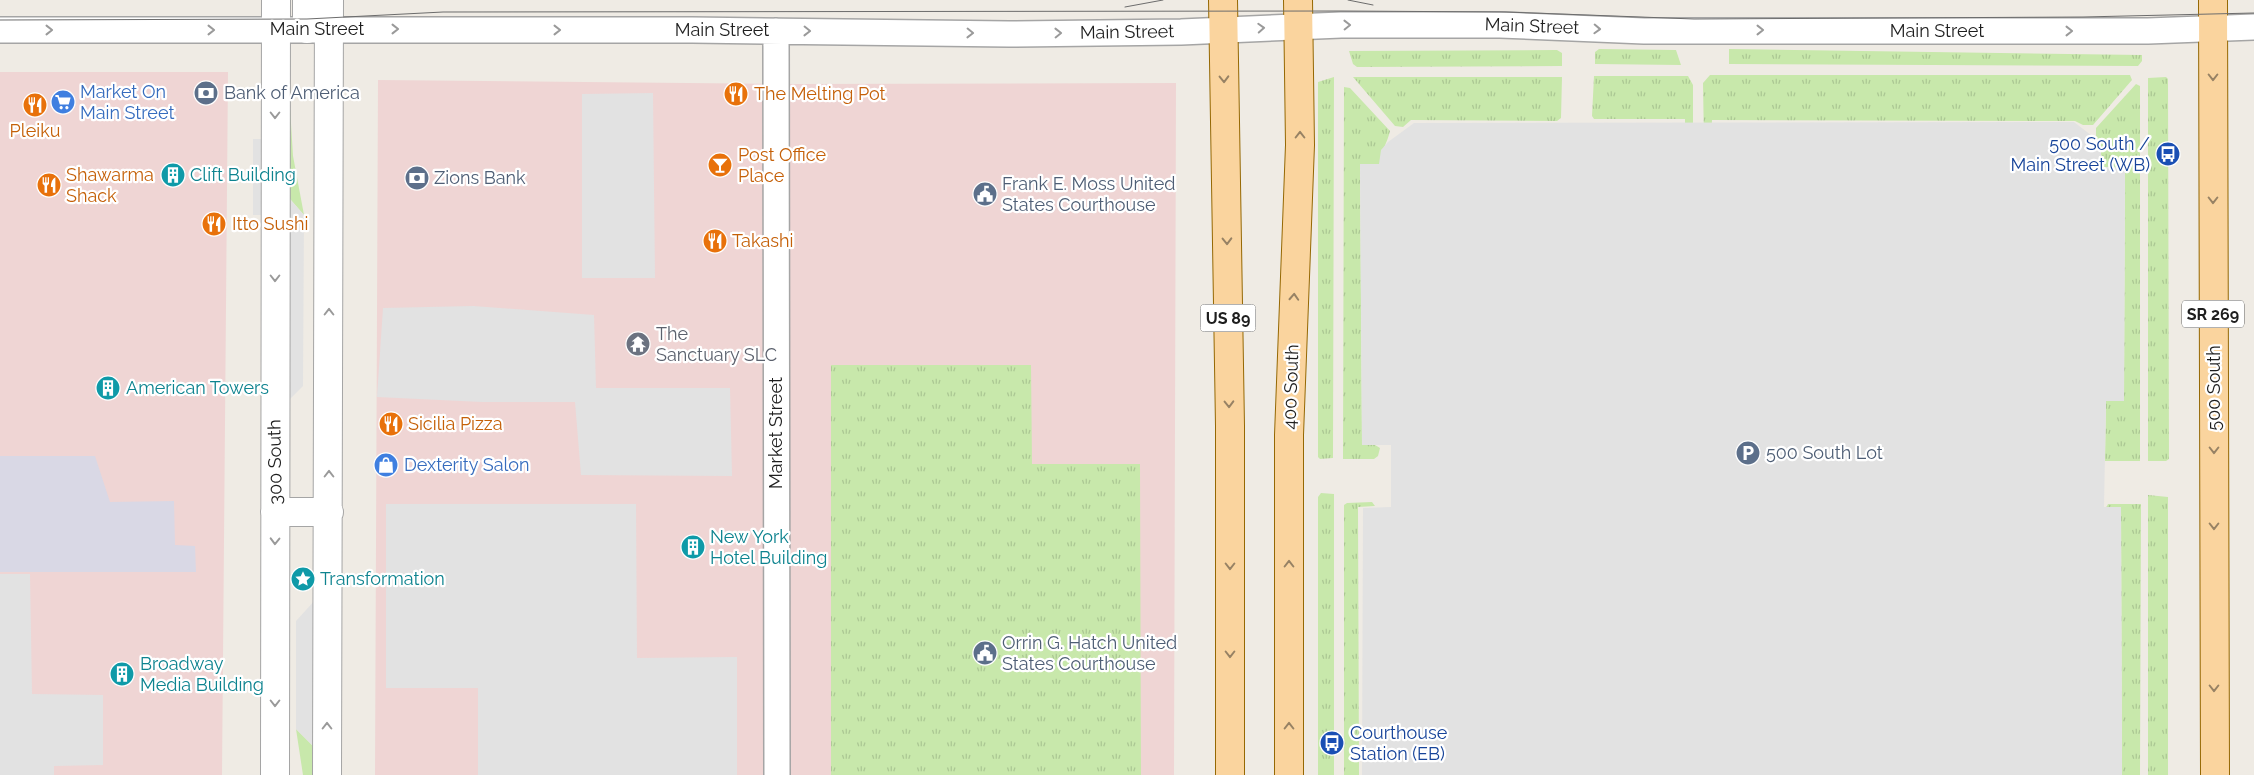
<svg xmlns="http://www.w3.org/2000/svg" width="2254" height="775" viewBox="0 0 2254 775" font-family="Raleway,sans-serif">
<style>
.commercial{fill:#efd5d4}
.grass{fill:url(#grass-tufts)}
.garden{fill:#c8e8ab}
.parking{fill:#e2e2e2}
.plaza{fill:#d9d8e5}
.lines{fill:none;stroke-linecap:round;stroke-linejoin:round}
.minor-casing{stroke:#a5a5a5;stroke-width:28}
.tertiary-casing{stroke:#a5a5a5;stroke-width:30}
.primary-casing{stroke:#956803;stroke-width:30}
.minor{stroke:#fff;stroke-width:25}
.tertiary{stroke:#fff;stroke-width:28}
.primary{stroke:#fad49e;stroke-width:28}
.tram{stroke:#6c6c6c;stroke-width:1}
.oneway{stroke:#9a9a9a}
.oneway2{stroke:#978264}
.labels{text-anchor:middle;stroke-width:4.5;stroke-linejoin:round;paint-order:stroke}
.shield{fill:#fff;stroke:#626262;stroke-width:1}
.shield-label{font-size:16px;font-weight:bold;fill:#1e1e1e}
.street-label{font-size:18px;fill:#1e1e1e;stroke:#fff}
.shop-label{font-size:18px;fill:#366cbe;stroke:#fff;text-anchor:start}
.service-label{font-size:18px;fill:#4e5e75;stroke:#fff;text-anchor:start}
.food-label{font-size:18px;fill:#c56008;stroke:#fff;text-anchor:start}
.transit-label{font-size:18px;fill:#164399;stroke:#fff;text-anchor:end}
.culture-label{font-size:18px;fill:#0d838f;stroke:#fff;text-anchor:start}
.worship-label{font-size:18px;fill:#5b616d;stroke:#fff;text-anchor:start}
</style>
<defs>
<pattern id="grass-tufts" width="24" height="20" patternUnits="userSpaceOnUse" patternTransform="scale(1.25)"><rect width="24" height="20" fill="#c8e8ab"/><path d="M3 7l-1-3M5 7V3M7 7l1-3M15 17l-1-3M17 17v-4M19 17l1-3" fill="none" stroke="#abc793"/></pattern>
</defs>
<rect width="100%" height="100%" fill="#efebe4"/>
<!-- commercial -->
<path class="commercial" d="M0 72H228L222 775H0Z
M378 80 799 84 1176 83 1174 775H375Z"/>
<!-- grass -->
<path class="grass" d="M1599 49 1676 50 1681 65 1595 64V52Z
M1729 49 2142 55V61L2138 66 1729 64Z
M1557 50 1562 53V66L1357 67 1353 64 1349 51Z
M1710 75H2130L2132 80 2093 125H2083L2075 121 1712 120 1711 137 1704 143 1703 83Z
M1594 76H1688L1693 85V142L1685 137V119H1594L1592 116Z
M1334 77 1333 458 1320 459 1318 457V82Z
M1353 77H1562L1561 118 1557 121 1411 120 1403 127 1395 126Z
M2166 77 2168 79 2169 459 2166 461H2148V78Z
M2136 84 2140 86V461H2105L2106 401H2124L2125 168 2102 167 2100 142 2096 138V128Z
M1344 87 1350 88 1390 131C1387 144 1381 150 1380 164H1360L1362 445H1375L1380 448 1378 456 1374 459H1343Z
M831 365H1031L1032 464H1140L1141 775H831Z
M1321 493 1334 494V775H1318V497Z
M2148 495 2168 497V775H2148Z
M1372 502 1375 506 1358 507 1359 775H1344V505L1347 503Z
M2108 504H2141L2140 775H2122L2121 508H2106Z"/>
<!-- garden -->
<path class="garden" d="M289 91 293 156 304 215 283 191Z
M296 729 316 749 317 775H303Z"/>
<!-- parking -->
<path class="parking" d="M653 93 655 278H582V94Z
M2074 122 2100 142 2102 167 2125 168 2124 401H2106L2104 507H2121L2122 775H1362L1363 508 1391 507V445H1362L1360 164H1379L1381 150 1388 142 1414 123Z
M253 139H264V215H253Z
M283 191 304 215 303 386 288 401Z
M473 306 594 315 596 388H730L732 476 581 475 575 402H482L377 397 383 308Z
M386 504H636L637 658 737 657V775H478V688H386Z
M0 574H30L32 694 103 695V765L54 766V775H0Z
M316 599V749L296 729V621Z"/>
<!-- plaza -->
<path class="plaza" d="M0 456H95L110 502 174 501 175 545 195 546 196 572H0Z"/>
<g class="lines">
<defs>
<path id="minor" d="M0 30H692L1009 34 1181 32 1341 25H1500L1644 31H2148L2254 27
M776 31 777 775"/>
<path id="tertiary" d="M307 0V29
M275 512H329
M275 775 276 0
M327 775 329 0"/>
<path id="primary" d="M1223 0 1230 426V775
M2213 0 2215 775
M1289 775V435L1300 145 1298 0"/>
</defs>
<!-- minor casing -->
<use href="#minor" class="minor-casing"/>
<!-- tertiary casing -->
<use href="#tertiary" class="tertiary-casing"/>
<!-- primary casing -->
<use href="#primary" class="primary-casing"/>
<!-- minor -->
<use href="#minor" class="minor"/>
<!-- tertiary -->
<use href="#tertiary" class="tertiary"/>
<!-- primary -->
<use href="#primary" class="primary"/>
<!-- tram -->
<path class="tram" d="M1348 0 1373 5
M1125 7 1163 0
M0 20 307 19 443 12 1341 11 1506 12 1694 19 2083 17 2254 13"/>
</g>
<!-- one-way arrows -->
<defs><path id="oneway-chevron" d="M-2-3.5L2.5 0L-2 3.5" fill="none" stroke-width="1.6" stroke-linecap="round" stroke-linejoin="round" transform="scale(1.25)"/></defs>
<g class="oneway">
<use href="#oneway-chevron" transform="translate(1347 25) rotate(-1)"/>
<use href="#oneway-chevron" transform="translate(1261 28) rotate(-3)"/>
<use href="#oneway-chevron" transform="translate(395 29)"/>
<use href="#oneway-chevron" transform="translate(1597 29) rotate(2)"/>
<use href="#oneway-chevron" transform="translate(49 30)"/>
<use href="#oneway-chevron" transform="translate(211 30)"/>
<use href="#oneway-chevron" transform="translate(557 30)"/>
<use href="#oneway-chevron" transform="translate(1760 30)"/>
<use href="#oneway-chevron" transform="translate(807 31) rotate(1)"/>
<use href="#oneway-chevron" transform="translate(2069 31)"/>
<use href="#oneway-chevron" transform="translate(970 33) rotate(1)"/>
<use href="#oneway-chevron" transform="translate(1058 33) rotate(-1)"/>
<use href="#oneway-chevron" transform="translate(275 115) rotate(90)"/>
<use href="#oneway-chevron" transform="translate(275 278) rotate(90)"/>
<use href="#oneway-chevron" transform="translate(329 312) rotate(-90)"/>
<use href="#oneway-chevron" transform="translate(329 474) rotate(-90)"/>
<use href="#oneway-chevron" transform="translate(275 541) rotate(91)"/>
<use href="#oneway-chevron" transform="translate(275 703) rotate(90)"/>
<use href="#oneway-chevron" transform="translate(327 726) rotate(-90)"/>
</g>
<g class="oneway2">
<use href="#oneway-chevron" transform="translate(2213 77) rotate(90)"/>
<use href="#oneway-chevron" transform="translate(1224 79) rotate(89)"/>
<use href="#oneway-chevron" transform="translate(1300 135) rotate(-90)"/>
<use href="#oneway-chevron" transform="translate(2213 200) rotate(90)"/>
<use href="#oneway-chevron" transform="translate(1227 241) rotate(89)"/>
<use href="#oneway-chevron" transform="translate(1294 297) rotate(-87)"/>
<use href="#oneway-chevron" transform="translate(1229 404) rotate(89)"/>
<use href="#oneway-chevron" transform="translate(2214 450) rotate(90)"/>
<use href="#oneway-chevron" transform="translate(2214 526) rotate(90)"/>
<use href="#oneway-chevron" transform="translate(1289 564) rotate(-90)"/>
<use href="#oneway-chevron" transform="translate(1230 566) rotate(90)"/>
<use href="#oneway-chevron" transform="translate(1230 654) rotate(90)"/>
<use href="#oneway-chevron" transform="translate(2214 688) rotate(90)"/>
<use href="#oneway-chevron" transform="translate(1289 726) rotate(-90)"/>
</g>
<!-- icons -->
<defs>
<symbol id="bank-disc" viewBox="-11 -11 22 22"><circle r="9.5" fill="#5c6f8a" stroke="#fff"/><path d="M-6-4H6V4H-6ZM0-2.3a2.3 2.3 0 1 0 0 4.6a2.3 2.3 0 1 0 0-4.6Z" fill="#fff"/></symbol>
<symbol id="restaurant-disc" viewBox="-11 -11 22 22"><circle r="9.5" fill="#e8710a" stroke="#fff"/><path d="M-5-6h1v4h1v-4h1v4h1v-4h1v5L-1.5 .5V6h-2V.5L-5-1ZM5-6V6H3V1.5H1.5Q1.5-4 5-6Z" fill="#fff"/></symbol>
<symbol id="supermarket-disc" viewBox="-11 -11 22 22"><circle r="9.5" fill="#3f7fe0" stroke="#fff"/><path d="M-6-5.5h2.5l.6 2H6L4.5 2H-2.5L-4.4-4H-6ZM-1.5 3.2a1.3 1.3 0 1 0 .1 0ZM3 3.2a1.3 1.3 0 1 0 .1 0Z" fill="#fff"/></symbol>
<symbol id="bus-disc" viewBox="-11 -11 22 22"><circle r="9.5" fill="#1a4fb4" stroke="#fff"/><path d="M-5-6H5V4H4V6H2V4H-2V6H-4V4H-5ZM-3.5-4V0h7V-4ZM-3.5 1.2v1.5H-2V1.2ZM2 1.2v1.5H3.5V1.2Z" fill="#fff"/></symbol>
<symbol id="bar-disc" viewBox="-11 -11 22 22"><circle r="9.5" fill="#e8710a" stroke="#fff"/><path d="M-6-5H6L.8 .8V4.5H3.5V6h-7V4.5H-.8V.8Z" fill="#fff"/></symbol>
<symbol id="building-disc" viewBox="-11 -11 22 22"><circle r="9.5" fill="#0f9aa8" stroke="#fff"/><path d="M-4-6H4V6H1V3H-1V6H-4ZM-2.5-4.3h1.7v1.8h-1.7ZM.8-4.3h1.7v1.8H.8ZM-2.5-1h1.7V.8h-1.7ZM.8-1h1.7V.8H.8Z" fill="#fff"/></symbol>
<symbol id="civic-disc" viewBox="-11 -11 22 22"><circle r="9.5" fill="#5c6f8a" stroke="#fff"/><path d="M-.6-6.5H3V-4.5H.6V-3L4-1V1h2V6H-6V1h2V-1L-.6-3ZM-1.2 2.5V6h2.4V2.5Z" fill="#fff"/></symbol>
<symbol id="temple-disc" viewBox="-11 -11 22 22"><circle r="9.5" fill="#6b7280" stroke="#fff"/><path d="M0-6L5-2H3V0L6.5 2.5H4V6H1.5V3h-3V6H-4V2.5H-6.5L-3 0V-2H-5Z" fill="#fff"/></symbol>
<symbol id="parking-disc" viewBox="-11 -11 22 22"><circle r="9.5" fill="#5c6f8a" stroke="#fff"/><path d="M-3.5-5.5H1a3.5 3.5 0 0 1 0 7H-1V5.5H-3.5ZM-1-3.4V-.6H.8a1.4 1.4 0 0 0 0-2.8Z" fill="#fff"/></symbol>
<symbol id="shop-disc" viewBox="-11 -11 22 22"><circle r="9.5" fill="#3f7fe0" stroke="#fff"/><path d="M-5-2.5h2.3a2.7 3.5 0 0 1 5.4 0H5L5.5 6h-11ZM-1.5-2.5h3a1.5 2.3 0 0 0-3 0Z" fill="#fff"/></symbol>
<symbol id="sight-disc" viewBox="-11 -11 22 22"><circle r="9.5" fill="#0f9aa8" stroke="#fff"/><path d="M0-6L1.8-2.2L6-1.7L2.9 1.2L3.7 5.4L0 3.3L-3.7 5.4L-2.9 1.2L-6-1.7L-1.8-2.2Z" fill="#fff"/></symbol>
</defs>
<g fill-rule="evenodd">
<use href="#bank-disc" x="192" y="79" width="28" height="28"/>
<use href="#restaurant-disc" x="722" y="80" width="28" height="28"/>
<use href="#supermarket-disc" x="49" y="88" width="28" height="28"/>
<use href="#restaurant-disc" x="21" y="91" width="28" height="28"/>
<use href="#bus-disc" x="2154" y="140" width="28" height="28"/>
<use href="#bar-disc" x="706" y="151" width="28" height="28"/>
<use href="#building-disc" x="159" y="161" width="28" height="28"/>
<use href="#bank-disc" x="403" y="164" width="28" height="28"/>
<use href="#restaurant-disc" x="35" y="171" width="28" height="28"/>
<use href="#civic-disc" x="971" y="180" width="28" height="28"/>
<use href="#restaurant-disc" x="200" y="210" width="28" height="28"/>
<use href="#restaurant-disc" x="701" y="227" width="28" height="28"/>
<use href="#temple-disc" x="624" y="330" width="28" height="28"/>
<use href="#building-disc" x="94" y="374" width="28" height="28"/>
<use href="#restaurant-disc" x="377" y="410" width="28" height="28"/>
<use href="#parking-disc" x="1734" y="439" width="28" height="28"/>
<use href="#shop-disc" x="372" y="451" width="28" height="28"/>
<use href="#building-disc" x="679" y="533" width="28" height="28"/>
<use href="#sight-disc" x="289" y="565" width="28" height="28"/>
<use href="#civic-disc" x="971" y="639" width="28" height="28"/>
<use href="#building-disc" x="108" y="660" width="28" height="28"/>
<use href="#bus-disc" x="1318" y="729" width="28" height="28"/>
</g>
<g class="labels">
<!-- shield labels -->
<g class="shield">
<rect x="2182" y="300.5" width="62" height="27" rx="4"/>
<rect x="1200.5" y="304.5" width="55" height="27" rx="4"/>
</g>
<g class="shield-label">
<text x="2213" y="320">SR 269</text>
<text x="1228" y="324">US 89</text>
</g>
<!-- street labels -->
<g class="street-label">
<text transform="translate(1532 26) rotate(2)" y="6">Main Street</text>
<text x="317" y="35">Main Street</text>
<text x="722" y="36">Main Street</text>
<text x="1937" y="37">Main Street</text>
<text transform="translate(1127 32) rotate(-1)" y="6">Main Street</text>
<text transform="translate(1291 387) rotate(-88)" y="6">400 South</text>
<text transform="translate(2214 388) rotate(-90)" y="6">500 South</text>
<text transform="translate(776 433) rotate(-90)" y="6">Market Street</text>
<text transform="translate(275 462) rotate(-91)" y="6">300 South</text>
</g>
<!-- shop labels -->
<g class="shop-label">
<text x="80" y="98">Market On<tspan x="80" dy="21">Main Street</tspan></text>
<text x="404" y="471">Dexterity Salon</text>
</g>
<!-- service labels -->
<g class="service-label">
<text x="224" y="99">Bank of America</text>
<text x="434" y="184">Zions Bank</text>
<text x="1002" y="190">Frank E. Moss United<tspan x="1002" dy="21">States Courthouse</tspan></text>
<text x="1766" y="459">500 South Lot</text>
<text x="1002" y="649">Orrin G. Hatch United<tspan x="1002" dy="21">States Courthouse</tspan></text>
</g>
<!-- food labels -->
<g class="food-label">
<text x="754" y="100">The Melting Pot</text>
<text x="35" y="137" text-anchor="middle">Pleiku</text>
<text x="738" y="161">Post Office<tspan x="738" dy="21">Place</tspan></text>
<text x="66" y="181">Shawarma<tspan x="66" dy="21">Shack</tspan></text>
<text x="232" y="230">Itto Sushi</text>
<text x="732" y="247">Takashi</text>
<text x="408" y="430">Sicilia Pizza</text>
</g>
<!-- transit labels -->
<g class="transit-label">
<text x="2150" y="150">500 South /<tspan x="2150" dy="21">Main Street (WB)</tspan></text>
<text x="1350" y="739" text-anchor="start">Courthouse<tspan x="1350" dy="21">Station (EB)</tspan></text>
</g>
<!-- culture labels -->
<g class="culture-label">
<text x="190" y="181">Clift Building</text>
<text x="126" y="394">American Towers</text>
<text x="710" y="543">New York<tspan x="710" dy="21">Hotel Building</tspan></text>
<text x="320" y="585">Transformation</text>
<text x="140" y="670">Broadway<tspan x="140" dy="21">Media Building</tspan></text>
</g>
<!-- worship labels -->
<g class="worship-label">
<text x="656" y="340">The<tspan x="656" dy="21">Sanctuary SLC</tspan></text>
</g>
</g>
</svg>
